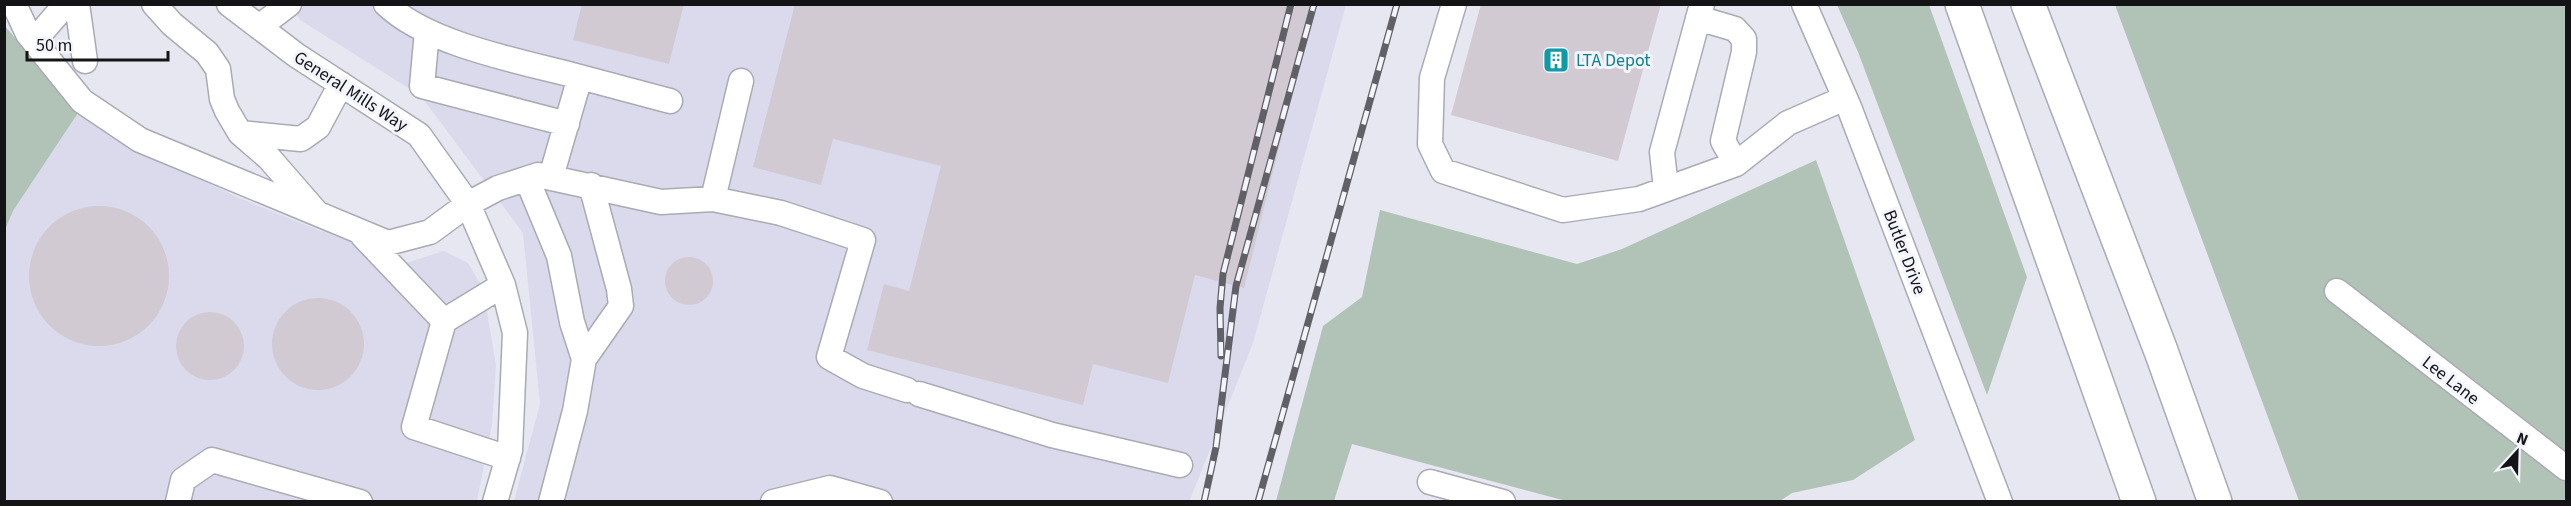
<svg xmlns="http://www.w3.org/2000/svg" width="2571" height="506" viewBox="0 0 2571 506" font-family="'Source Sans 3',sans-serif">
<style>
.built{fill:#dadaec}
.green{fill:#b1c3b7}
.building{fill:#d1cad3}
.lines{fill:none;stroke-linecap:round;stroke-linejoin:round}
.minor-casing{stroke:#aaaab4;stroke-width:27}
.highway-casing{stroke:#aaaab4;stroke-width:36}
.minor{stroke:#fff;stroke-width:24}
.highway{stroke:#fff;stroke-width:33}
.rail-casing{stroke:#606066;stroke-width:7}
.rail{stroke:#f4f4fd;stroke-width:4.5;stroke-dasharray:14;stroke-linecap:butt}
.labels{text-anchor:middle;stroke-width:6;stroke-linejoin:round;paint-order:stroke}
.culture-label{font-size:18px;fill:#0d838f;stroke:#f4f4fd;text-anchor:start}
.street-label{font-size:18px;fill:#141417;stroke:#f4f4fd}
</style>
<rect width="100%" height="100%" fill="#e7e7f2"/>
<!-- built -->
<path class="built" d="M291 5H1346L1253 343 1189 502 514 501 540 404 523 233 421 96 300 20Z
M78 113 121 142 242 199 306 225 406 263 444 251 468 263 483 288 496 365 492 425 477 501 5 502V230L13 211Z"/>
<!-- green -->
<path class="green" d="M1837 5H1929L2027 277 1987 395 1858 52Z
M2115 5H2566V501H2299Z
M5 26 78 113 13 211 5 230Z
M1816 160 1915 440 1853 480 1792 493 1780 501H1566L1352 444 1334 501H1276L1323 326 1362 297 1380 210 1577 264 1622 249Z"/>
<!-- building -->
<path class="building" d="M582 4H684L669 64 573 40Z
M795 4H1315L1244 288 1195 275 1168 383 1093 364 1083 405 867 350 884 284 909 291 941 166 833 139 821 185 753 167Z
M1481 4H1661L1618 161 1451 115Z
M29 276a70 70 0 1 1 140 0a70 70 0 1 1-140 0Z
M665 281a24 24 0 1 1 48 0a24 24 0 1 1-48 0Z
M272 344a46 46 0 1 1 92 0a46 46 0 1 1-92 0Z
M176 346a34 34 0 1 1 68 0a34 34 0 1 1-68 0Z"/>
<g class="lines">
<defs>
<path id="minor" d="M14 4 28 34 82 101 140 140 388 243 430 232 468 204 498 188 538 175 661 202 713 199 741 81
M77 4 85 61
M154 4 172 24 207 53 218 69 222 99 227 111 240 133 269 158 316 212
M229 4 296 55 419 135 468 204 503 285 515 333 510 450 495 502
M386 4C428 45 524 62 580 77
M1454 4 1432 78 1430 144 1443 171 1563 210 1639 199 1736 164 1788 123 1845 98
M1804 4 1849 107 2000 502
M1698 18 1735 29 1744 39V52L1723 141 1736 164
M259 27 289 4
M427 31 422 86 567 124
M34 41 66 4
M240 133 301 139 318 127 341 84
M551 177 580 77 670 101
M527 179 559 256 572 322 584 359
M1666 189 1662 152 1702 4
M713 199 781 213 863 240 829 357 863 376 907 390
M363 236 444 321 503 285
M2337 291 2566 468
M444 321 414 427 508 458
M919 394 1052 435 1180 465
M1430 482 1503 502
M178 502 183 480 212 460 360 502
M551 502 575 411 584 359 621 306 619 289 591 185
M773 502 830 488 880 502"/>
<path id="highway" d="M1962 4 2139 502
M2028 4 2161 351 2215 502"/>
</defs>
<!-- minor casing -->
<use href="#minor" class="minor-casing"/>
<!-- highway casing -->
<use href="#highway" class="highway-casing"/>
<!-- minor -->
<use href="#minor" class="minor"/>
<!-- highway -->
<use href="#highway" class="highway"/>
<defs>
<path id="rail" d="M1221 356 1220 308 1223 274 1291 4
M1204 502 1216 447 1236 286 1314 4
M1258 502 1397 4"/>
</defs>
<!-- rail casing -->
<use href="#rail" class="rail-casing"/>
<!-- rail -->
<use href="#rail" class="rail"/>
</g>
<!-- icons -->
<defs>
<symbol id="building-square" viewBox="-11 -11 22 22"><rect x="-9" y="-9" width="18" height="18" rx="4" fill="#0f9aa8" stroke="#f4f4fd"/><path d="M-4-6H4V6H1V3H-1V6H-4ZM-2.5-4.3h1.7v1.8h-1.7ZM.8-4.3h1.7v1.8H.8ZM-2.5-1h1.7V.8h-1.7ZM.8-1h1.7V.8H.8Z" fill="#fff"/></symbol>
</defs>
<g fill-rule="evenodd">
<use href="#building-square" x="1541" y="45" width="30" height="30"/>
</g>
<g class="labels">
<!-- culture labels -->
<g class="culture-label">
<text x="1576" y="66">LTA Depot</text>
</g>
<!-- street labels -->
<g class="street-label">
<text transform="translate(351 91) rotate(33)" y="6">General Mills Way</text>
<text transform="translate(1905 252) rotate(69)" y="6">Butler Drive</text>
<text transform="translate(2451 380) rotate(38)" y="6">Lee Lane</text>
</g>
</g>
<!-- border -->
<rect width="2571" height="506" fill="none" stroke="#141417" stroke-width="12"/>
<!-- north arrow -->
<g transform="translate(2517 452) rotate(22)" stroke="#f4f4fd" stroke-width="4.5" paint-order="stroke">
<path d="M0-4.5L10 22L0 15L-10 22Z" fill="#141417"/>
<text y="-9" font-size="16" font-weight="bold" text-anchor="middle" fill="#141417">N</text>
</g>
<!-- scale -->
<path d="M27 51v9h141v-9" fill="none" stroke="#141417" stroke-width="3"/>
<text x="36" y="51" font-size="18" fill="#141417" stroke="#f4f4fd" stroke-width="4.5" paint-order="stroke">50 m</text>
</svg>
